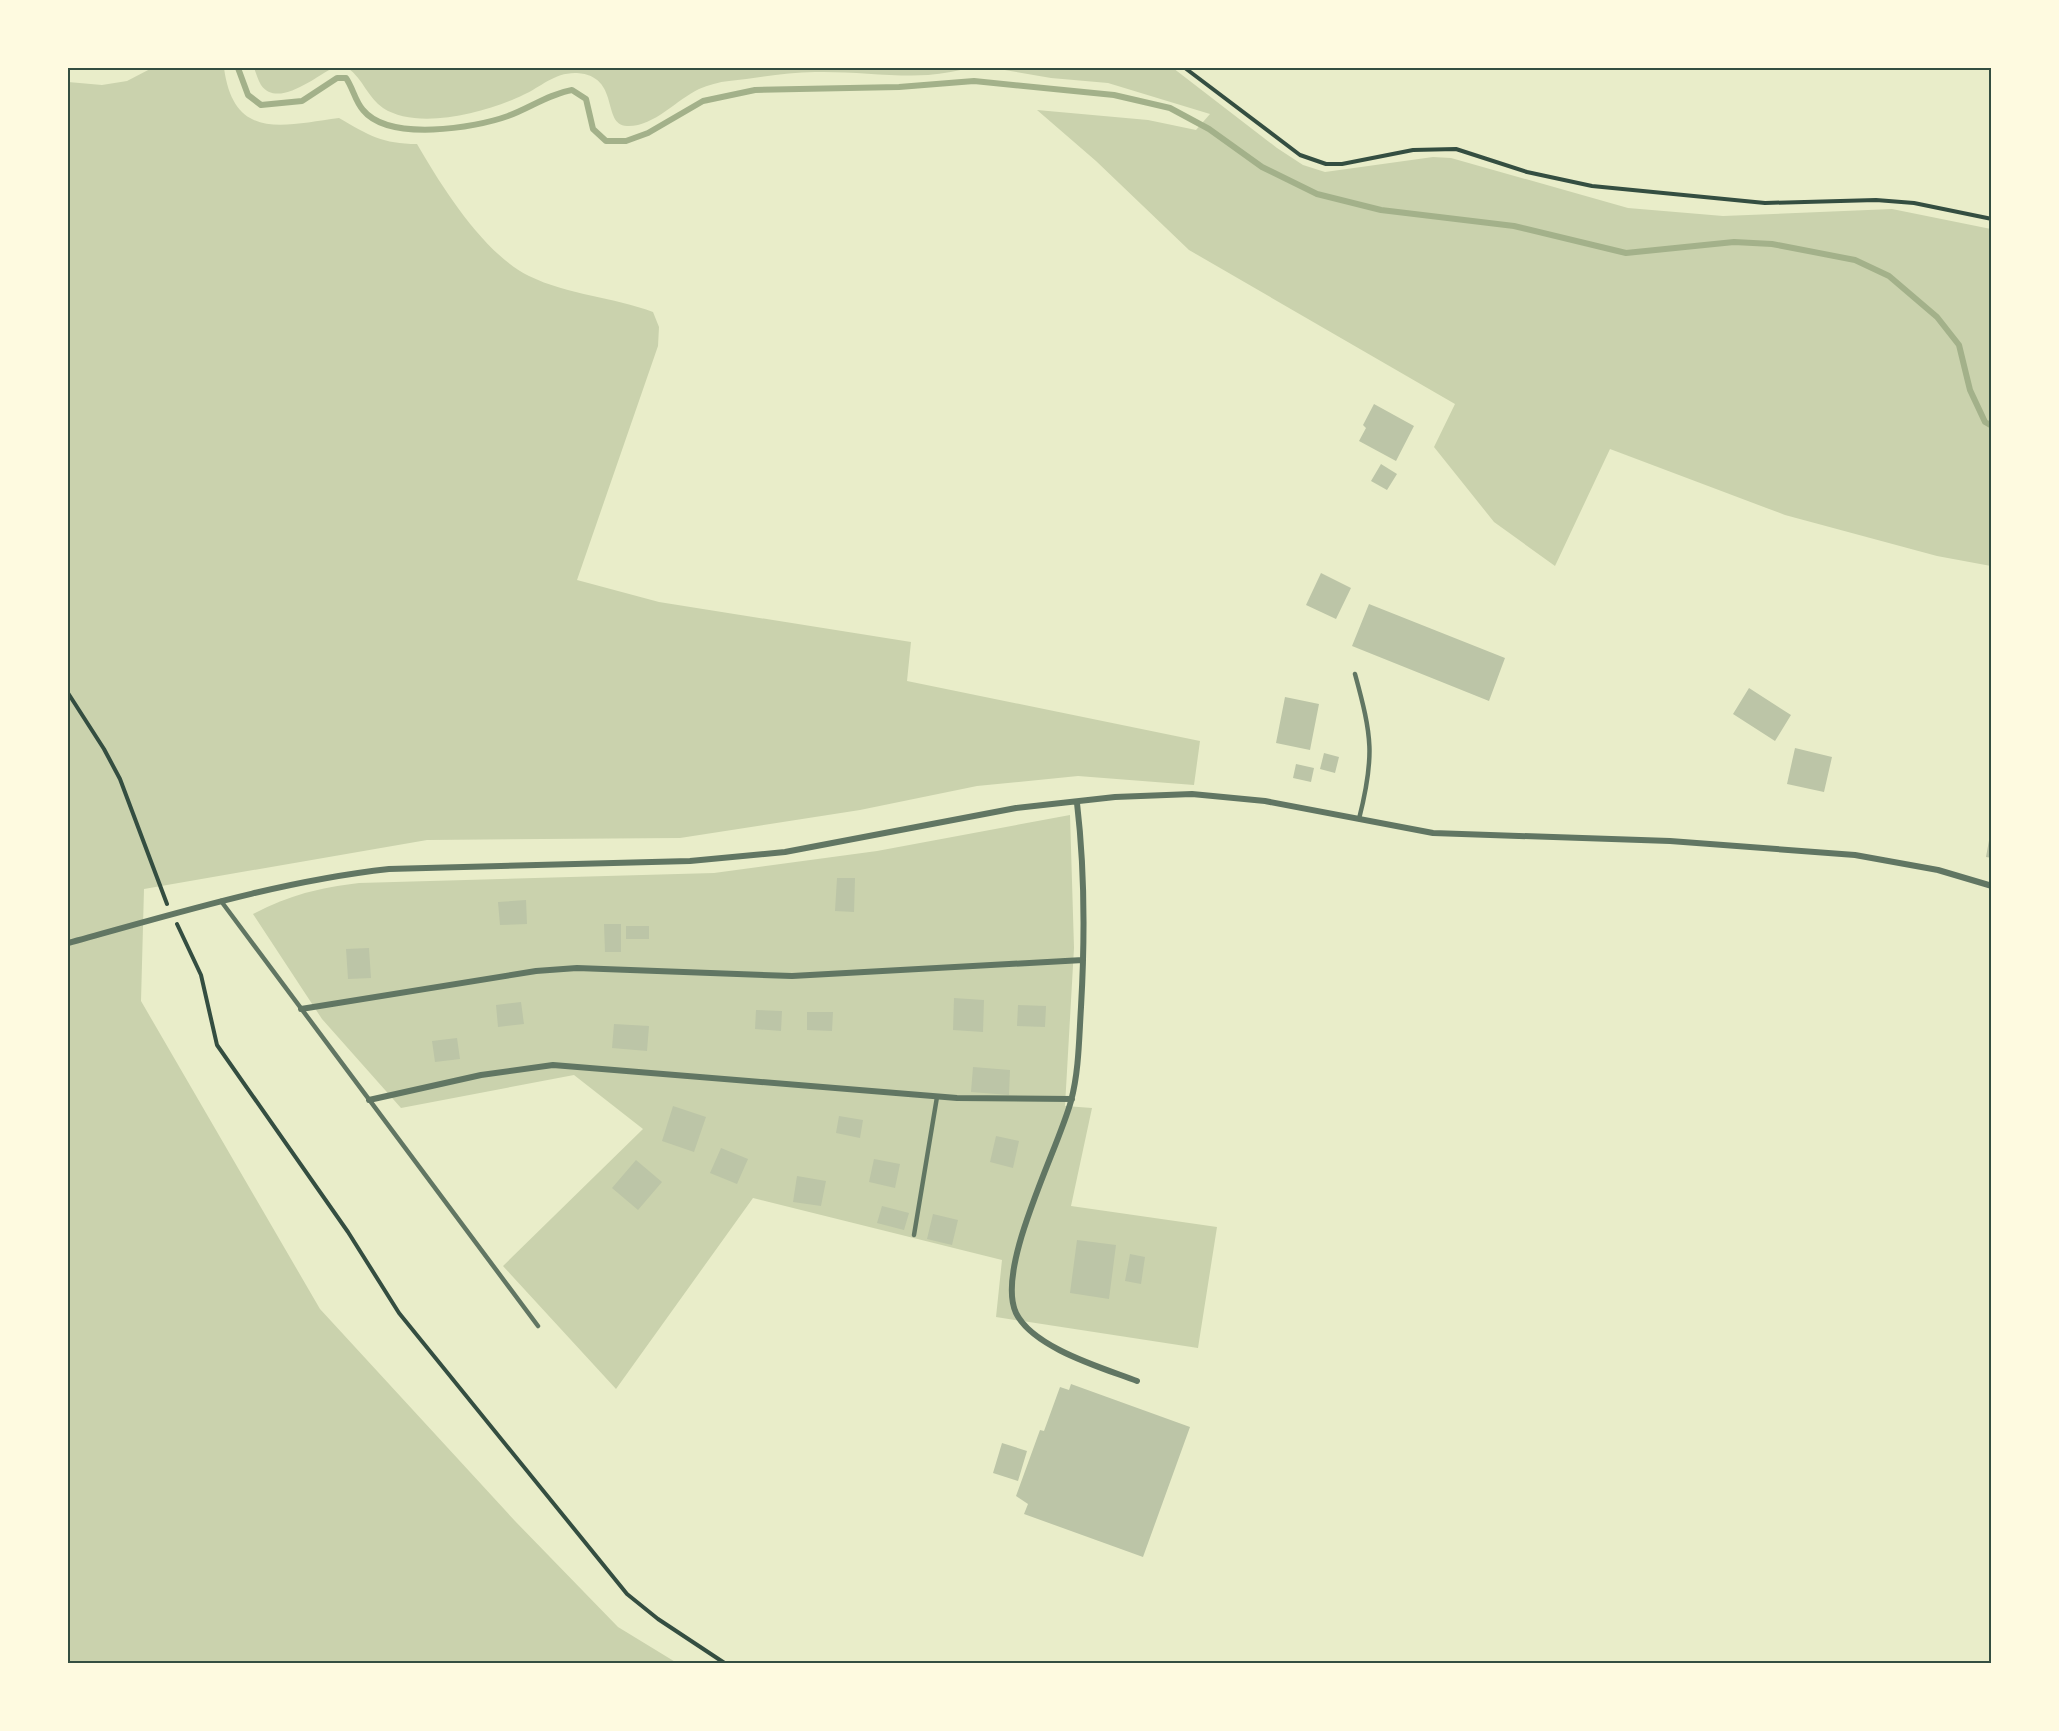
<svg xmlns="http://www.w3.org/2000/svg" width="2059" height="1731" viewBox="0 0 2059 1731" font-family="Literata,serif">
<style>
.green{fill:#cad2ad}
.lines{fill:none;stroke-linecap:round;stroke-linejoin:round}
.stream{stroke:#a3b18a;stroke-width:6}
.building{fill:#bcc5a7}
.path{stroke:#344e41;stroke-width:4}
.service{stroke:#617663;stroke-width:4.5}
.minor{stroke:#617663;stroke-width:6}
.neatline{fill:none;stroke:#344e41;stroke-width:2}
</style>
<rect width="100%" height="100%" fill="#e9edc9"/>
<!-- green -->
<path class="green" d="M152 68H224C234 142 284 125 339 118 368 135 383 144 417 144 442 187 483 253 529 276 568 295 613 297 653 312L659 327 658 346 577 580 659 602 911 642 907 681 1200 741 1194 785 1078 776 977 786 860 810 680 838 427 840 144 889 141 1001 320 1309 515 1521 618 1627 677 1663H68V82L102 85 127 81Z
M254 68H333C316 76 278 109 261 85 258 80 256 73 254 68Z
M348 68H973C958 70 943 74 928 75 891 77 852 71 815 72 787 72 757 78 729 81 719 82 708 85 699 89 676 100 654 127 627 126 601 125 621 76 577 73 555 72 541 87 523 95 488 112 418 131 383 108 368 98 363 79 348 68Z
M993 68H1173L1277 148 1303 165 1325 172 1433 157 1451 158 1628 208 1723 216 1892 209 1991 229V566L1937 556 1785 515 1610 449 1555 566 1494 522 1434 447 1455 404 1189 250 1096 161 1037 110 1148 120 1196 130 1210 114 1108 83 1051 78Z
M1070 815 1074 948 1065 1106 1092 1108 1071 1206 1217 1227 1198 1348 996 1317 1002 1260 753 1198 616 1389 503 1266 643 1129 574 1075 401 1108 322 1019 253 914C290 895 318 888 359 883L714 873 877 851Z"/>
<g class="lines">
<!-- stream -->
<path class="stream" d="M238 68 248 95 261 105 302 101 337 78H346C353 88 355 101 363 110 389 142 475 128 508 116 530 108 549 94 572 90L586 99 593 129 606 141H626L648 133 703 101 755 90 899 87 974 81 1114 95 1170 108 1209 129 1262 167 1317 194 1381 210 1514 226 1626 253 1734 242 1772 244 1855 260 1889 276 1937 317 1959 345 1970 390 1985 422 1992 426"/>
</g>
<!-- building -->
<path class="building" d="M1374 404 1414 426 1396 461 1359 441 1366 428 1363 425Z
M1381 464 1397 474 1387 490 1371 481Z
M1321 573 1351 588 1336 619 1306 605Z
M1369 604 1505 658 1489 701 1352 646Z
M1749 688 1791 715 1775 741 1733 714Z
M1285 697 1319 704 1310 750 1276 743Z
M1795 748 1832 757 1824 792 1787 784Z
M1324 753 1339 757 1335 773 1320 769Z
M1296 764 1314 768 1311 782 1293 778Z
M1990 835H1992V858L1986 857Z
M837 878H855L854 912 835 911Z
M526 900 527 924 500 925 498 902Z
M604 924H621V952H605Z
M626 926H649V939H626Z
M369 948 371 978 348 979 346 949Z
M954 998 984 1000 983 1032 953 1030Z
M521 1002 524 1024 498 1027 496 1005Z
M1018 1005 1046 1006 1045 1027 1017 1026Z
M756 1010 782 1011 781 1031 755 1029Z
M807 1012H833L832 1031 807 1030Z
M614 1024 649 1026 647 1051 612 1048Z
M457 1038 460 1059 435 1062 432 1041Z
M973 1067 1010 1070 1009 1095 971 1092Z
M673 1106 706 1117 694 1152 662 1141Z
M839 1116 863 1120 860 1138 836 1133Z
M996 1136 1019 1141 1013 1168 990 1162Z
M721 1148 748 1159 737 1184 710 1173Z
M874 1159 900 1164 895 1188 869 1182Z
M636 1160 662 1182 638 1210 612 1188Z
M797 1176 826 1181 821 1206 793 1202Z
M882 1206 909 1213 904 1230 877 1223Z
M933 1214 958 1220 952 1245 927 1239Z
M1077 1240 1116 1245 1109 1299 1070 1293Z
M1130 1254 1145 1257 1141 1284 1125 1281Z
M1071 1384 1190 1427 1143 1557 1024 1514 1028 1504 1016 1496 1040 1430 1044 1431 1060 1387 1069 1390Z
M1002 1443 1027 1451 1018 1481 993 1473Z"/>
<g class="lines">
<!-- path -->
<path class="path" d="M1185 68 1300 155 1326 164H1342L1413 150 1456 149 1527 172 1592 186 1765 203 1876 200 1914 203 1992 219
M68 693 104 749 120 779 167 904
M177 924 201 975 217 1045 348 1232 399 1313 627 1594 658 1619 726 1664"/>
<!-- service -->
<path class="service" d="M1355 674C1372 736 1375 756 1359 819
M221 901 538 1326
M914 1235 937 1097"/>
<!-- minor -->
<path class="minor" d="M1077 803C1085 871 1085 938 1081 1007 1079 1038 1079 1071 1071 1101 1058 1150 995 1268 1016 1313 1033 1348 1103 1368 1137 1381
M68 943C174 914 280 881 389 869L690 861 785 852 1016 808 1115 797 1192 794 1265 801 1433 833 1670 841 1855 855 1938 870 1992 886
M301 1009 536 971 577 968 792 976 1083 960
M369 1100 481 1075 553 1065 957 1098 1072 1099"/>
</g>
<!-- border -->
<rect width="2059" height="1731" fill="none" stroke="#fefae0" stroke-width="138"/>
<rect x="69" y="69" width="1921" height="1593" class="neatline"/>
</svg>
